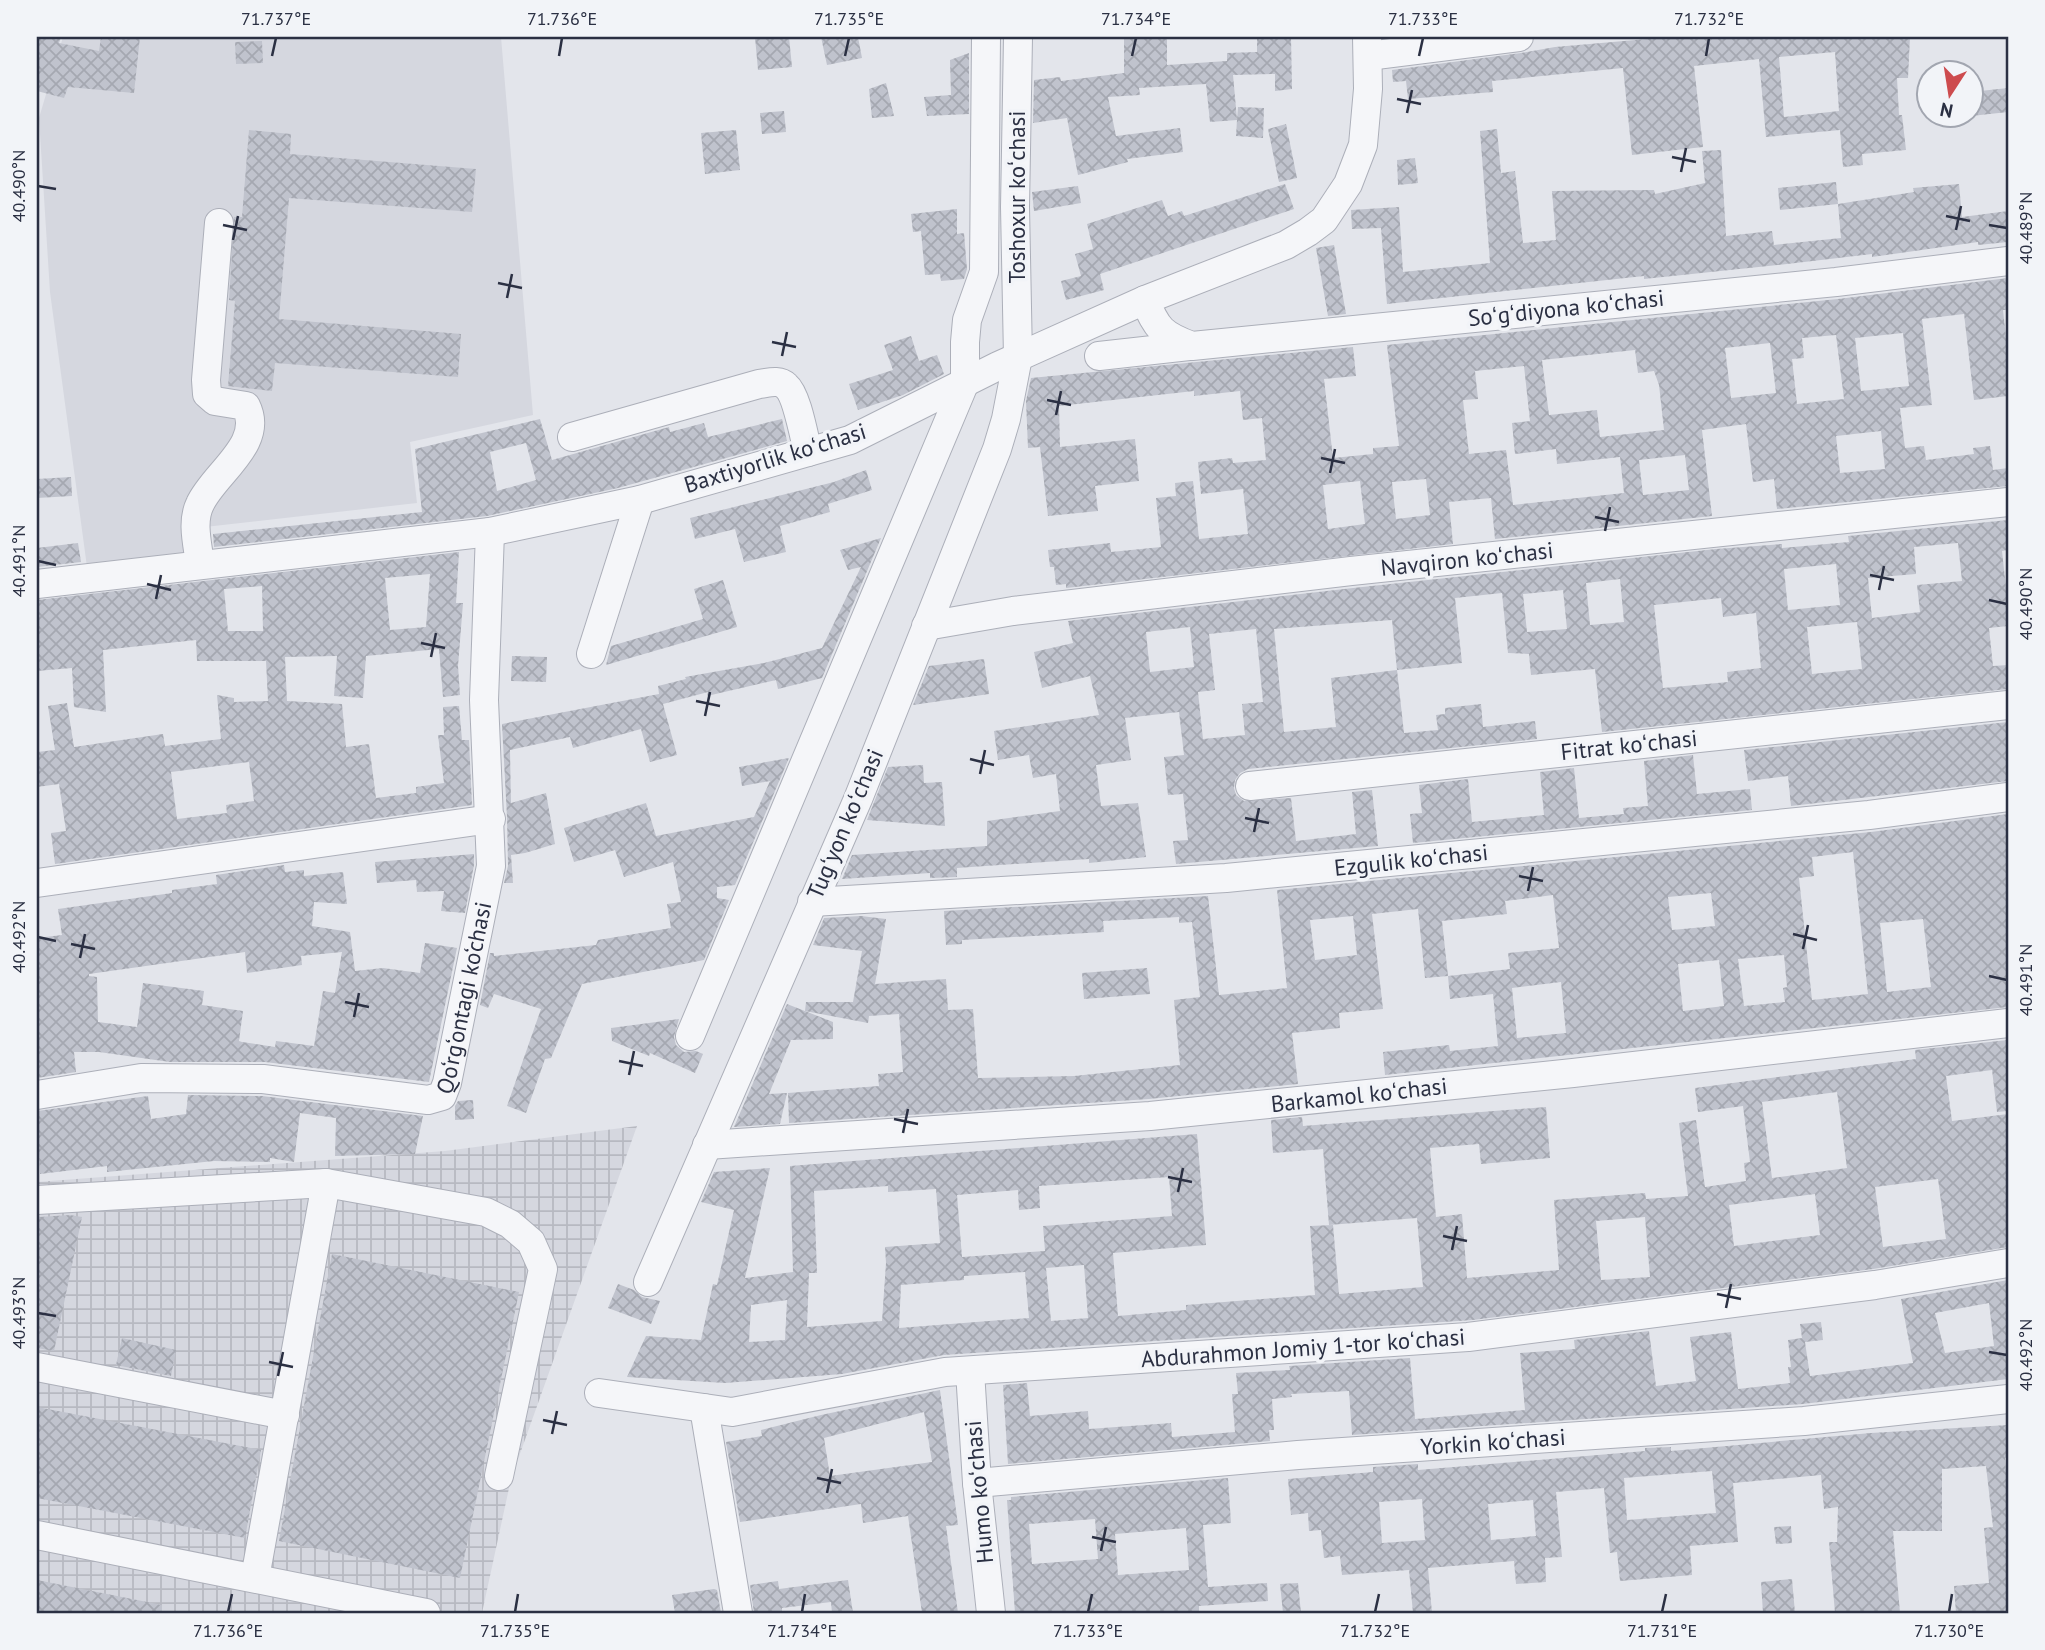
<svg xmlns="http://www.w3.org/2000/svg" width="2045" height="1650" viewBox="0 0 2045 1650" font-family="'PT Sans',sans-serif">
<style>
.built{fill:#d5d7df}
.industrial{fill:url(#industrial-grid)}
.building{fill:url(#building-cross-hatch);fill-rule:evenodd}
.lines{fill:none;stroke-linecap:round;stroke-linejoin:round}
.minor-casing{stroke:#acafb9;stroke-width:30}
.minor{stroke:#f5f6f9;stroke-width:28}
.ticks{fill:none;stroke:#2b3043;stroke-width:2.5}
.labels{text-anchor:middle;stroke-width:7;stroke-linejoin:round;paint-order:stroke}
.street-label{font-size:23px;fill:#2b3043;stroke:#f2f4f8}
.neatline{fill:none;stroke:#2b3043;stroke-width:2.5}
.ticks-label{font-size:18px;text-anchor:middle;fill:#2b3043}
</style>
<defs>
<pattern id="industrial-grid" width="8" height="8" patternUnits="userSpaceOnUse" patternTransform="scale(1.75)"><rect width="8" height="8" fill="#d5d7df"/><path d="M0 4h8M4 0v8" fill="none" stroke="#b7b9c1"/></pattern>
<pattern id="building-cross-hatch" width="8" height="8" patternUnits="userSpaceOnUse" patternTransform="scale(1.75)"><rect width="8" height="8" fill="#c0c3cd"/><path d="M0 0l8 8M0 8l8-8" fill="none" stroke="#a5a8b1"/></pattern>
</defs>
<rect width="100%" height="100%" fill="#e3e5eb"/>
<!-- built -->
<path class="built" d="M63 37H501L533 415 410 442 417 503 196 528 199 555 87 567 50 292 39 118Z"/>
<!-- industrial -->
<path class="industrial" d="M637 1126 511 1479 482 1613H37V1182L445 1151Z"/>
<!-- building -->
<path class="building" d="M37 37H61L59 43 99 51 101 37H140L134 93 68 87 64 98 37 91Z
M755 37H789L792 67 758 70Z
M821 37H858L862 58 827 65Z
M1124 37H1167V65L1227 61V53L1257 52V39L1291 37 1292 89 1275 91V74L1233 75 1237 119 1238 107 1264 108 1263 138 1236 136 1237 120 1210 122 1206 84 1139 88 1140 95 1108 97 1116 136 1180 128 1183 152 1127 159 1128 162 1078 175 1067 118 1033 123 1034 80 1060 77 1061 81 1124 73Z
M1670 37H1910L1908 78H1897L1899 115H1902L1906 150 1862 154 1863 165 1843 167 1840 130 1766 137 1759 59 1694 66 1703 147 1632 155 1623 68 1492 81 1493 92 1408 99 1406 81 1393 82 1392 70 1521 53 1555 47ZM1835 52 1839 111 1784 117 1779 57Z
M262 41 263 63 236 64 235 42Z
M969 53V114L927 116 924 97 951 95 950 60Z
M886 83 894 116 872 118 869 89Z
M2008 88V112L1971 116V92Z
M784 111 786 132 762 134 760 113Z
M1286 124 1297 178 1279 182 1268 129Z
M1497 129 1501 173 1515 171 1523 243 1556 240 1552 191 1654 190 1655 194 1705 183 1702 151 1721 150 1726 236 1772 231 1774 245 1841 238 1838 204 1914 192 1913 188 1959 184 1962 217 2008 211V242L1978 245V242L1872 257V254L1787 264 1644 279V276L1387 304 1381 228 1352 229 1351 210 1399 207 1403 272 1490 263 1480 131Z
M249 130 291 134 290 154 476 169 472 212 289 198 279 319 461 334 458 377 275 363 272 391 228 386 235 301 229 300 234 217H242Z
M736 130 740 170 705 174 701 133Z
M1415 158 1418 183 1398 185 1397 160Z
M1836 182 1838 204 1780 210 1778 188Z
M1285 184 1294 209 1100 274 1104 290 1066 300 1061 281 1081 276 1075 254 1093 249 1087 224 1162 200 1168 216 1182 211 1184 216Z
M1078 186 1081 203 1034 211 1032 192Z
M957 209V234L964 233 967 269 964 279 941 281 940 274 925 275 921 231 913 232 911 214Z
M1334 245 1346 314 1328 316 1316 248Z
M2008 278V310H2003L2008 356V396L1974 400 1964 314 1922 319 1932 405 1900 408 1905 448 1924 446 1926 460 1974 454 1973 448 1990 446 1993 470 2008 468V486L1777 509 1774 479 1753 482 1746 424 1702 430 1712 516 1495 539 1491 498 1449 502 1453 544 1066 588V584L1056 585 1054 567H1050L1048 550 1110 543 1111 552 1161 547 1156 498 1176 496 1175 483 1193 481 1199 539 1248 534 1243 489 1201 494 1198 462 1232 458 1233 463 1266 460 1262 418 1243 420 1240 391 1194 396V391L1059 406 1060 447 1135 439 1139 481 1095 486 1098 511 1048 516 1040 447 1028 448 1026 401 1031 378 1353 347 1356 376 1324 379 1333 458 1373 454V448L1399 446 1387 345 1838 299ZM1903 333 1909 386 1861 391 1855 338ZM1836 335 1844 399 1797 404 1792 359 1804 358 1802 338ZM1770 343 1776 393 1731 398 1725 348ZM1635 350 1638 373 1654 371 1659 385 1664 430 1600 437 1597 410 1549 415 1542 360ZM1524 366 1530 421 1512 423 1515 454 1556 449 1557 464 1620 457 1624 493 1513 505 1506 450 1469 454 1463 400 1478 399 1475 371ZM1881 431 1885 469 1840 473 1836 436ZM1685 455 1689 490 1643 495 1639 460ZM1426 479 1430 515 1396 519 1392 482ZM1360 481 1365 524 1328 529 1323 485Z
M911 336 919 361 937 355 944 374 903 395 858 410 849 384 893 370 884 345Z
M540 419 552 460 669 427 670 432 704 423 708 437 782 419 787 441 618 488 487 516 214 547 213 534 422 512 415 449ZM526 443 536 480 497 491 490 452Z
M866 470 872 490 828 504 830 512 780 526 786 552 744 562 735 529 695 539 690 518 834 482Z
M71 477 72 496 37 498V479Z
M2008 520V550L2002 551 2006 588H2008V626L1989 628 1993 666 2008 665V689L1602 732 1595 669 1531 675 1529 654 1508 653 1502 593 1455 598 1462 663 1397 670 1404 733 1438 730 1436 715 1445 714V708L1481 704 1483 727 1535 721 1537 739 1248 769 1240 773 1235 780 1234 788 1236 795 1244 801 1291 798 1296 841 1356 834 1352 792 1372 790 1378 846 1176 864 1173 841 1188 840 1183 794 1168 795 1164 757 1184 755 1179 712 1125 718 1131 760 1096 765 1101 806 1138 803 1146 857 1089 863V859L957 868V877L930 878V873L842 879 852 855 987 846V821L1060 811 1056 774 1033 778 1029 755 998 760 994 731 1099 715 1090 676 1042 688 1034 652 1073 643 1068 621 1353 588 1716 549 1782 544V548L1849 542 1848 536ZM1958 543 1962 581 1917 585 1920 612 1872 618 1868 578 1916 574 1914 547ZM1836 564 1840 605 1788 610 1784 569ZM1620 579 1624 622 1590 625 1586 583ZM1563 590 1567 629 1527 632 1523 594ZM1721 598 1723 617 1756 613 1761 668 1727 672 1728 682 1663 688 1654 605ZM1392 620 1397 670 1331 678 1336 727 1284 732 1274 629ZM1857 622 1862 669 1812 674 1807 627ZM1190 627 1194 667 1150 672 1146 632ZM1256 629 1263 702 1242 704 1245 735 1203 739 1198 692 1215 690 1209 634Z
M881 538 822 678 778 689 776 680 707 696 708 692 663 704 677 755 650 762 641 729 573 748 570 737 510 750 511 803 546 793 555 844 525 853 511 855 513 883H504L508 866 507 817 502 724 659 694 658 686 686 679 685 677 764 663 822 648 861 567 848 570 840 550Z
M78 543 81 562 37 567V548Z
M459 552 456 603H463L458 666 460 695 443 697 439 649 366 656 363 698 334 696 337 656 285 657 287 701 342 704 346 747 369 744 376 798 416 793V787L444 783 438 735H444L443 707 459 706 462 740H469L472 805 55 864 51 833 66 831 59 784 37 787V752L55 750 48 706 67 703 74 747 163 734 165 746 221 739 217 695 234 698V702L268 701 266 661H197L196 640 103 650 106 712 74 707 72 668 37 671V600ZM430 574 426 627 390 630 385 578ZM262 586 263 631H228L224 589ZM249 762 254 801 226 805 227 813 177 819 171 772Z
M723 580 737 627 606 665 611 646 703 619 694 589Z
M512 656 547 657 546 682 511 681Z
M984 659 989 694 913 705 929 666Z
M2008 722V781L1791 806 1788 776 1748 781 1744 750Z
M1693 755 1697 794 1750 789 1752 810 1413 843 1410 814 1422 813 1419 785 1468 779 1472 822 1544 815 1540 772 1574 768 1579 818 1624 814 1623 808 1648 806 1644 761Z
M789 758 735 885 717 887V898L729 900 704 960 582 984 551 1058 545 1059 526 1113 507 1106 541 1009 494 994 488 1008 480 1005 490 953H494V956L596 945 598 940 671 928 667 904 681 902 673 862 624 877 615 850 574 862 564 828 646 803 656 836 754 817 770 781 742 786 739 767Z
M923 765 924 783 942 782 945 826 867 820 888 767Z
M2008 814V1007L1385 1075 1383 1052 1449 1045 1450 1051 1498 1046 1493 994 1450 999 1448 976 1425 978 1418 909 1372 914 1383 1009 1339 1013 1340 1028 1292 1033 1298 1084 1149 1099 789 1123 788 1093 879 1086 878 1074 903 1072 899 1014 869 1016 868 1023 805 1011 806 1002H853L862 951 813 945 824 918 861 916 886 919 875 984 946 979 948 1010 973 1009 978 1078 1074 1076 1180 1065 1174 1000 1200 997 1192 922 1179 923V917L1103 921 1104 932 962 940V944L946 945 944 911 1208 896 1219 995 1287 988 1277 890 1871 832ZM1853 852 1868 994 1812 1000 1799 878 1814 876 1812 857ZM1711 893 1715 926 1672 930 1668 897ZM1553 895 1559 948 1508 953 1510 969 1448 976 1442 921 1507 914 1505 901ZM1353 916 1357 955 1315 960 1310 920ZM1923 919 1931 987 1887 992 1880 923ZM1784 955 1787 987 1783 988 1785 1002 1744 1006 1738 959ZM1719 960 1724 1006 1683 1011 1678 964ZM1561 982 1566 1033 1517 1038 1512 988Z
M474 854V865L465 913 441 911 444 891 417 892 416 880 377 883 375 862Z
M284 865 285 872 304 870V876L343 872 347 904 314 902 312 926 350 932 355 971 383 968 420 973 425 943 457 948 429 1082 265 1062H170L99 1052H74L76 1072 37 1078V938L62 935 58 909 172 893V890L217 884 216 875ZM245 952 247 973 302 965 301 956 342 952 335 993 323 991 314 1046 276 1041 275 1047 242 1042 239 1041 243 1011 202 1005 204 991 143 983 137 1027 98 1022 97 977 89 976V974Z
M1147 968 1150 994 1084 999 1082 973Z
M787 1004 833 1022V1039L791 1040 769 1094 787 1093 780 1124 734 1127Z
M679 1019 674 1037 676 1045 684 1052 696 1051 703 1054 695 1073 650 1053 649 1056 612 1041 611 1028Z
M2008 1040V1111L1997 1112 1992 1070 1946 1076 1952 1121 2008 1114V1247L1873 1269 1473 1320 944 1355 842 1374 725 1383 627 1377 646 1336 701 1340 713 1284 717 1285 734 1210 701 1202 714 1172 770 1168 745 1278 793 1272 790 1166 1197 1134 1206 1245 1113 1253 1118 1316 1186 1310V1305L1315 1295 1310 1226 1333 1225 1339 1294 1423 1287 1417 1218 1329 1225 1323 1149 1273 1153 1271 1120 1302 1117 1303 1126 1546 1107 1550 1158 1481 1164 1479 1144 1430 1148 1436 1217 1462 1214 1467 1278 1559 1270 1554 1200 1645 1193 1646 1199 1688 1196 1679 1123 1696 1120 1705 1187 1746 1181 1744 1163 1750 1162 1743 1106 1698 1112 1695 1088 1916 1059 1915 1050ZM1837 1092 1847 1168 1772 1178 1762 1102ZM1169 1177 1172 1216 1043 1226 1045 1251 962 1257 957 1195 1018 1190 1019 1210 1040 1208 1039 1186ZM1938 1179 1946 1239 1883 1247 1875 1187ZM888 1186V1192L936 1189 940 1243 885 1247 886 1263 882 1321 807 1327 809 1273H817L814 1191ZM1815 1194 1820 1235 1734 1246 1729 1205ZM1645 1217 1650 1277 1601 1280 1596 1221ZM1084 1265 1088 1318 1051 1321 1046 1268ZM1025 1272 1029 1318 899 1328 901 1285 964 1280V1276ZM787 1300 785 1340 749 1342 751 1305Z
M188 1095 262 1096 423 1116 415 1154 335 1156 336 1118 300 1113 294 1162 270 1158V1162L214 1161 107 1172V1166L40 1174 37 1111 148 1096 151 1119 186 1114Z
M473 1100 474 1119 455 1120V1106L458 1101Z
M70 1215 82 1217 54 1351 37 1348V1229L39 1217Z
M332 1254 519 1292 460 1578 279 1541Z
M2008 1280V1379L1803 1404 1352 1435 1349 1391 1291 1394 1292 1397 1272 1399 1274 1430H1269L1270 1441 1008 1464 1003 1385 1027 1383 1030 1416 1088 1411 1089 1429 1171 1423 1172 1437 1235 1432 1232 1394H1238L1236 1373 1290 1370 1289 1366 1410 1358 1415 1419 1525 1410 1520 1353 1575 1349 1574 1340 1649 1331 1656 1386 1696 1381 1690 1337 1731 1332 1738 1389 1790 1383 1788 1367H1791L1788 1340 1802 1338 1800 1324 1821 1322 1823 1340 1805 1342 1810 1376 1913 1363 1901 1299ZM1989 1303 1994 1346 1945 1353 1935 1313Z
M618 1284 634 1290 642 1297 660 1301 651 1324 608 1308Z
M122 1338 176 1350 171 1376 116 1365Z
M940 1390 958 1525 946 1526 958 1613H922L908 1516 863 1523 861 1504 740 1522 726 1442 762 1436 761 1430 821 1415ZM924 1412 932 1462 830 1476 824 1438Z
M37 1407 261 1450 245 1538 37 1498Z
M2008 1425V1457L2005 1458 2008 1502V1613H1956L1954 1586 1989 1583 1984 1528 1993 1527 1986 1466 1942 1469V1531H1893L1900 1613H1835L1829 1542H1837L1838 1507 1824 1509 1821 1475 1733 1483 1738 1542 1690 1546 1692 1575 1620 1581 1617 1552 1610 1553 1604 1488 1556 1492 1562 1557 1545 1558 1546 1582 1516 1584 1514 1561 1428 1568 1432 1613H1413L1409 1570 1342 1575 1340 1556 1324 1558 1321 1530 1309 1531 1308 1513 1291 1515 1288 1479 1373 1472V1467L1418 1464V1470L1645 1451V1448L1671 1447V1451L1871 1433ZM1712 1471 1716 1513 1627 1520 1624 1478ZM1422 1499 1425 1540 1382 1543 1379 1502ZM1533 1500 1536 1536 1491 1540 1488 1504Z
M1228 1478 1231 1523 1203 1525 1208 1587 1267 1583 1268 1601 1199 1606V1613H1015L1007 1500H1011V1497ZM1095 1519 1098 1559 1032 1564 1029 1524ZM1186 1528 1189 1570 1118 1575 1115 1534Z
M1791 1526 1792 1543 1776 1544 1774 1527Z
M1792 1579 1795 1613H1763L1761 1582Z
M37 1580 162 1605V1613H37Z
M848 1580 853 1613H832L831 1602 782 1608V1613H754L750 1585 778 1581 779 1589Z
M1298 1583 1301 1613H1283L1280 1584Z
M714 1589 717 1590 721 1613H675L672 1595Z"/>
<g class="lines">
<defs>
<g id="minor">
<path d="M1368 56 1519 37"/>
<path d="M1145 300C1157 329 1162 335 1192 346L1836 282 2008 261"/>
<path d="M1099 356 1189 346"/>
<path d="M572 437 759 384C768 383 779 379 786 386 797 395 804 437 808 452"/>
<path d="M200 564C198 546 191 522 200 504 214 473 265 444 246 406L215 401 207 394 206 380 219 223"/>
<path d="M37 584 490 532 640 500 850 440 998 366 1145 300 1286 245 1308 232 1324 220 1348 184 1363 145 1368 89 1367 37"/>
<path d="M926 626 1013 611 1351 571 2008 502"/>
<path d="M591 654 640 500"/>
<path d="M1250 786 2008 705"/>
<path d="M37 883 491 819"/>
<path d="M812 902 1226 878 1869 815 2008 797"/>
<path d="M690 1036 965 382V342L967 320 984 272 986 37"/>
<path id="s1" d="M37 1095 141 1078 263 1079 428 1100 442 1096 447 1083 491 866 484 700 490 532"/>
<path d="M707 1145 1150 1116 1573 1073 2008 1023"/>
<path d="M37 1200 326 1183 486 1212 510 1224 531 1242 543 1269 499 1476"/>
<path d="M648 1282 858 799 997 449 1006 419 1018 357 1015 207 1018 37"/>
<path d="M37 1367 285 1415"/>
<path d="M970 1371 977 1483 991 1613"/>
<path d="M599 1393 732 1412 945 1372 1468 1337 1875 1285 2008 1263"/>
<path d="M704 1408 738 1613"/>
<path d="M977 1483 1298 1455 1804 1421 2008 1399"/>
<path d="M37 1535 426 1613"/>
<path d="M255 1578 326 1183"/>
</g>
</defs>
<!-- minor casing -->
<use href="#minor" class="minor-casing"/>
<!-- minor -->
<use href="#minor" class="minor"/>
</g>
<!-- ticks -->
<path class="ticks" d="M272 56 276 38M559 56 562 38M845 56 849 38M1132 56 1136 38M1419 56 1423 38M1706 56 1709 38M1397 99 1421 104M1407 113 1412 90M1672 157 1696 162M1681 172 1686 148M38 186 56 189M1946 216 1970 221M223 225 247 230M1989 225 2007 228M1956 230 1961 206M233 240 238 216M498 283 522 288M507 298 512 274M772 342 796 347M782 356 787 332M1047 400 1071 405M1056 415 1061 391M1321 458 1345 463M1330 473 1335 449M1595 517 1619 522M1605 531 1610 507M38 561 56 565M1870 575 1894 580M147 584 171 590M1879 590 1884 566M156 599 161 575M1989 600 2007 604M421 643 445 648M431 657 436 633M696 701 720 706M705 716 710 692M970 759 994 765M980 774 985 750M1245 818 1269 823M1254 832 1259 808M1519 876 1543 881M1528 891 1533 867M1793 934 1817 940M38 937 56 941M71 944 95 949M1803 949 1808 925M80 958 85 934M1989 976 2007 980M345 1002 369 1007M354 1017 359 993M619 1061 643 1066M629 1075 634 1051M894 1119 918 1124M903 1133 908 1109M1168 1177 1192 1182M1178 1192 1183 1168M1443 1236 1467 1241M1452 1250 1457 1226M1717 1294 1741 1299M1726 1308 1731 1284M38 1313 56 1316M1989 1352 2007 1355M269 1362 293 1367M278 1376 283 1352M543 1420 567 1425M552 1434 557 1411M817 1478 841 1483M827 1493 832 1469M1092 1537 1116 1542M1101 1551 1106 1527M228 1612 232 1594M515 1612 518 1594M802 1612 805 1594M1088 1612 1092 1594M1375 1612 1379 1594M1662 1612 1666 1594M1949 1612 1952 1594"/>
<g class="labels">
<!-- street labels -->
<g class="street-label">
<text transform="translate(1017 197) rotate(-90)" y="8">Toshoxur koʻchasi</text>
<text transform="translate(1566 308) rotate(-6)" y="8">Soʻgʻdiyona koʻchasi</text>
<text transform="translate(775 458) rotate(-17)" y="8">Baxtiyorlik koʻchasi</text>
<text transform="translate(1467 559) rotate(-6)" y="8">Navqiron koʻchasi</text>
<text transform="translate(1629 745) rotate(-6)" y="8">Fitrat koʻchasi</text>
<text transform="translate(845 824) rotate(-67)" y="8">Tugʻyon koʻchasi</text>
<text transform="translate(1411 860) rotate(-6)" y="8">Ezgulik koʻchasi</text>
<text dy="8" stroke="none"><textPath href="#s1" startOffset="509">Qo‘rg‘ontagi ko‘chasi</textPath></text>
<text transform="translate(1359 1095) rotate(-6)" y="8">Barkamol koʻchasi</text>
<text transform="translate(1303 1348) rotate(-4)" y="8">Abdurahmon Jomiy 1-tor koʻchasi</text>
<text transform="translate(1493 1442) rotate(-4)" y="8">Yorkin koʻchasi</text>
<text transform="translate(979 1492) rotate(-95)" y="8">Humo koʻchasi</text>
</g>
</g>
<!-- border -->
<rect width="2045" height="1650" fill="none" stroke="#f2f4f8" stroke-width="77"/>
<!-- north arrow -->
<g transform="translate(1950 94) rotate(192)"><circle r="33" fill="#f2f4f8" stroke="#a2a6b0" stroke-width="2"/>
<path d="M0-5L12 26L0 18L-12 26Z" fill="#cd4b4e"/>
<text y="-10" font-size="19" font-weight="bold" text-anchor="middle" fill="#2b3043">N</text>
</g>
<rect x="38" y="38" width="1969" height="1574" class="neatline"/>
<g class="ticks-label">
<text x="276" y="25">71.737°E</text>
<text x="562" y="25">71.736°E</text>
<text x="849" y="25">71.735°E</text>
<text x="1136" y="25">71.734°E</text>
<text x="1423" y="25">71.733°E</text>
<text x="1709" y="25">71.732°E</text>
<text transform="translate(19 186) rotate(-90)" y="6">40.490°N</text>
<text transform="translate(2026 228) rotate(-90)" y="6">40.489°N</text>
<text transform="translate(19 561) rotate(-90)" y="6">40.491°N</text>
<text transform="translate(2026 604) rotate(-90)" y="6">40.490°N</text>
<text transform="translate(19 937) rotate(-90)" y="6">40.492°N</text>
<text transform="translate(2026 980) rotate(-90)" y="6">40.491°N</text>
<text transform="translate(19 1313) rotate(-90)" y="6">40.493°N</text>
<text transform="translate(2026 1355) rotate(-90)" y="6">40.492°N</text>
<text x="228" y="1637">71.736°E</text>
<text x="515" y="1637">71.735°E</text>
<text x="802" y="1637">71.734°E</text>
<text x="1088" y="1637">71.733°E</text>
<text x="1375" y="1637">71.732°E</text>
<text x="1662" y="1637">71.731°E</text>
<text x="1949" y="1637">71.730°E</text>
</g>
</svg>
